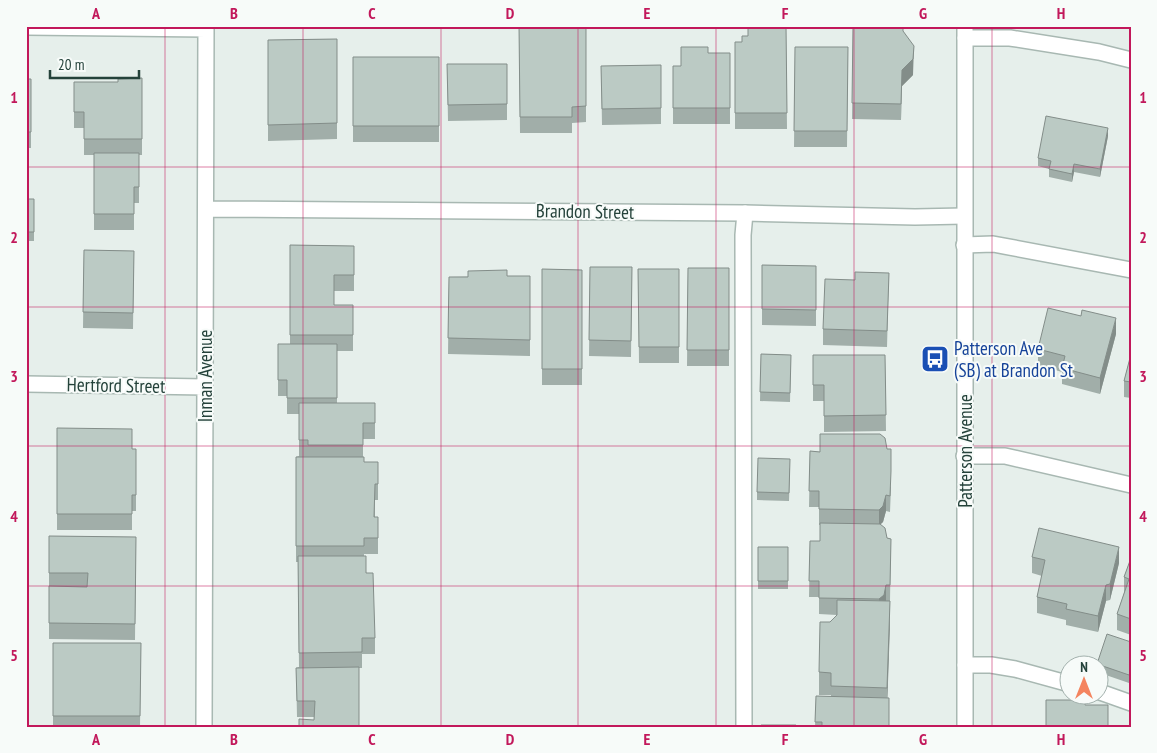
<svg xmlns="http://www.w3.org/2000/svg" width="1157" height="753" viewBox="0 0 1157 753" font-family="'PT Sans Narrow',sans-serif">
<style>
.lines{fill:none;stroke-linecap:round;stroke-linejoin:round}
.service-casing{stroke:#a8b8b2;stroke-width:18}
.minor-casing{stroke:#a8b8b2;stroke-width:18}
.tertiary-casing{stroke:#a8b8b2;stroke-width:18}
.service{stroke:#fff;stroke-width:15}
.minor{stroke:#fff;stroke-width:15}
.tertiary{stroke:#fff;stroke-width:15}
.wall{fill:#a1aea9}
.shaded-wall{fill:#838d89}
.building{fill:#bbcac4;stroke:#838d89}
.grid{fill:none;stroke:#c2185b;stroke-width:1;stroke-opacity:0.55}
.labels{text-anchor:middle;stroke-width:4;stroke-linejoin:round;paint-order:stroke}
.street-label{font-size:19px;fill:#24423a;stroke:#f7fbf9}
.transit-label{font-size:19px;fill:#164399;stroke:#f7fbf9;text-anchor:start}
.neatline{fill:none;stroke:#c2185b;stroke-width:2}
.grid-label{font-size:16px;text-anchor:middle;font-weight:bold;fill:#c2185b}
</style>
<rect width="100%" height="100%" fill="#e6efeb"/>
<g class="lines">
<defs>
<path id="service" d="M964 245 993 244 1131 270
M965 665H991L1015 669 1070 684
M1100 692 1131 703
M744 727 743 235 745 213"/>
<path id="minor" d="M26 27 206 29
M965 38H1010L1099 52 1131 60
M206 209 745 213 915 217 964 216
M26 384 205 387
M964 456H1005L1131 485
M204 727 206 26"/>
<path id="tertiary" d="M965 727V26"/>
</defs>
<!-- service casing -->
<use href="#service" class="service-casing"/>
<!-- minor casing -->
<use href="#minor" class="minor-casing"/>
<!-- tertiary casing -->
<use href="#tertiary" class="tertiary-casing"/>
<!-- service -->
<use href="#service" class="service"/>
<!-- minor -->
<use href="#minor" class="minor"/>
<!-- tertiary -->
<use href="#tertiary" class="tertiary"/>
</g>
<!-- wall -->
<path class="wall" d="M519 26H586V122L572 123V133H520Z
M786 26 787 129H735V42H742L748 36Z
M853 26 903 32 913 75 902 86 901 120 852 119Z
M337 39V139L268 141V40Z
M795 47H848L847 147H794Z
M708 53H730V124H673V66H681Z
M353 57H439V142H353Z
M447 64H507V120L448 121Z
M661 65V124L602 125 601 66Z
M142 78V155H139V203H134V230H94V155H84V128H74V82H118Z
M26 79H31V148H26Z
M1108 136 1100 177 1074 172 1072 182 1049 177V169L1038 166V158Z
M26 199H34V241H26Z
M290 245 354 246V291H334V305H353V351H337V403H375V439H363V457L364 462H378V500H375V517H378V554H364V556L375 638V654H362V668H359L314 720V717H297L296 668 299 667 298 562H296V457L299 456V414H287V396H278V344H290Z
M84 250 134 251 133 329 83 328Z
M762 265 816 266V326L762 325Z
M590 267H632L631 357 589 356Z
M688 268H729V366H687Z
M542 269 582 270V385H542Z
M638 269H679V363H639Z
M889 273 887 347 823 345V329L855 280Z
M507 276H530V356L448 354 449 277Z
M1116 334 1100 394 1062 384V372L1038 365V349Z
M761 354 791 355 790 402 760 401Z
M1131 354V398L1124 397V381Z
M813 355H885L886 431 824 432V401H813Z
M57 428 132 449H136V511H132V530H57Z
M810 451 820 452 891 487 890 512 886 511 883 522 880 524 887 538 891 539 890 601 887 698 889 727H815L816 696H831V695H819V672L830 622 837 615 819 614V597H809L810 541H820V525H819V507H809Z
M790 468 789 501 757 500V492Z
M49 536 136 537 135 640 49 639Z
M758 547H788V589H758Z
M1032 557 1119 563 1110 600 1106 601 1098 632 1066 625V620L1037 613V597L1042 576 1032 573Z
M1131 558V635L1117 630V614L1124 593V577Z
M1131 642 1129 683 1100 673V666H1097V664Z
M53 643H141L140 727H53Z"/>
<!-- shaded-wall -->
<path class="shaded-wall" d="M914 46 913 75 902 86 901 120 902 70Z
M1108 128V136L1100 177V169Z
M1074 164V172L1072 182V174Z
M1116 318V334L1100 394V378Z
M886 495V511L883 522 879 526V510Z
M1119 547V563L1110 600V584Z
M886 585V601L879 615V599Z
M1106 585V601L1098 632V616Z
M890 601V624L887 711V688Z
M1131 670V678L1129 683V675Z"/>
<!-- building -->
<path class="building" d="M519 26H586V106L572 107V117H520Z
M748 26H786L787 113H735V42H742V36H748Z
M853 26H903V31L914 46 913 59 902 70 901 104 852 103Z
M337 39V123L268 125V40Z
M681 47H708V53H730V108H673V66H681Z
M795 47H848L847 131H794Z
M353 57H439V126H353Z
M447 64H507V104L448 105Z
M661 65V108L602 109 601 66Z
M142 78V139H84V112H74V82H118V79Z
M26 79H31V132H26Z
M1046 116 1108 128 1100 169 1074 164 1072 174 1049 169 1051 161 1038 158Z
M94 153H139V187H134V214H94Z
M26 199H34V232H26Z
M290 245 354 246V275H334V305H353V335H290Z
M84 250 134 251 133 313 83 312Z
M762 265 816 266V310L762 309Z
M590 267H632L631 341 589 340Z
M688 268H729V350H687Z
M542 269 582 270V369H542Z
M638 269H679V347H639Z
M507 270V276H530V340L448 338 449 277H468V271Z
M855 272 889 273 887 331 823 329 825 279 855 280Z
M1048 308 1081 316 1082 310 1116 318 1100 378 1062 368 1065 356 1038 349Z
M278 344H337V398H287V380H278Z
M761 354 791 355 790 393 760 392Z
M1131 354V382L1124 381Z
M813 355H885L886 415 824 416V385H813Z
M299 403H375V423H363V445H308V440H299Z
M57 428 132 429V449H136V495H132V514H57Z
M820 434H880L885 438 887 449H891V471L890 496 886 495 883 506 879 510 819 509V491H809L810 451 820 452Z
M296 457H364V462H378V484H375L374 517H378V538H364V546H296Z
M758 458 790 459 789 493 757 492Z
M820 523 880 524 885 528 887 538 891 539 890 585H886L884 595 879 599 819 598V581H809L810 541H820Z
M1039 528 1119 547 1110 584 1106 585 1098 616 1066 609 1067 604 1037 597 1045 560 1032 557Z
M49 536 136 537 135 624 49 623V586L87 587 88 573H49Z
M758 547H788V581H758Z
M298 556H366V573H373L375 638H362V652L299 653Z
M1131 558V619L1117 614 1129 579 1124 577Z
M837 600 890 601 887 688 831 686V673L819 672 820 622H830L837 615Z
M1107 634 1131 642V670L1129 675 1097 664Z
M53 643H141L140 716H53Z
M359 667V727H299V719L314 720 315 701H297L296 668Z
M816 696 889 698V727H822V722H815Z
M1046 700H1085V705H1108V727H1046Z
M761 725H796V727H761Z"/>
<!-- grid -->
<path class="grid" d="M165 26V727M303 26V727M441 26V727M578 26V727M716 26V727M854 26V727M992 26V727M26 167H1131M26 307H1131M26 446H1131M26 586H1131"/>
<!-- icons -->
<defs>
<symbol id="bus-square" viewBox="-11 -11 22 22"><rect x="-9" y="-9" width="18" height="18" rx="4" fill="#1a4fb4" stroke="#f7fbf9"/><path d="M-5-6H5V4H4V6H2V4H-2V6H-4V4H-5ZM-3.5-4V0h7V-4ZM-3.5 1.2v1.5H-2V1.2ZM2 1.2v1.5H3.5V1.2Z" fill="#fff"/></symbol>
</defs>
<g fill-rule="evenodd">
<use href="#bus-square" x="919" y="343" width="32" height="32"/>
</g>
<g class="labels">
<!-- street labels -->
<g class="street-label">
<text transform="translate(585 211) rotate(1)" y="7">Brandon Street</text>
<text transform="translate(205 376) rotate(-90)" y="7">Inman Avenue</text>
<text transform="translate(116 385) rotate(1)" y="7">Hertford Street</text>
<text transform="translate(965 451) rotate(-90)" y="7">Patterson Avenue</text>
</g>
<!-- transit labels -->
<g class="transit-label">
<text x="954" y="355">Patterson Ave<tspan x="954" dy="22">(SB) at Brandon St</tspan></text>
</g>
</g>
<!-- border -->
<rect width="1157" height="753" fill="none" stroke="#f7fbf9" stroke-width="55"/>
<!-- north arrow -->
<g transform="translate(1084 680)"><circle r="24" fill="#f7fbf9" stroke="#a3b1ad"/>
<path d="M0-4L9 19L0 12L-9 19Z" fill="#f4845f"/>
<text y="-8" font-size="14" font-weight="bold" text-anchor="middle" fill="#24423a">N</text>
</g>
<!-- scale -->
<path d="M50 70v8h89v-8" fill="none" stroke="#24423a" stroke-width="2.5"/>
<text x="58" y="70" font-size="15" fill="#24423a" stroke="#f7fbf9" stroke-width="4" paint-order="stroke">20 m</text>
<rect x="28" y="28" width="1102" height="698" class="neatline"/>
<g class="grid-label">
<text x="96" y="19">A</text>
<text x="234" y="19">B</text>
<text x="372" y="19">C</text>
<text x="510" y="19">D</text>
<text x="647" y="19">E</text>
<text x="785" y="19">F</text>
<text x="923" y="19">G</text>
<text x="1061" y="19">H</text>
<text x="14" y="103">1</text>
<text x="1143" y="103">1</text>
<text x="14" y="243">2</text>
<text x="1143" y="243">2</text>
<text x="14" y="382">3</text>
<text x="1143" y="382">3</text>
<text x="14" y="522">4</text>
<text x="1143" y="522">4</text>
<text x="14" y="661">5</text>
<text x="1143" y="661">5</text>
<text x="96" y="745">A</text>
<text x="234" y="745">B</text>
<text x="372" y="745">C</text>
<text x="510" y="745">D</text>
<text x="647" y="745">E</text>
<text x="785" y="745">F</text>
<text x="923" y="745">G</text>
<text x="1061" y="745">H</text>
</g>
</svg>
